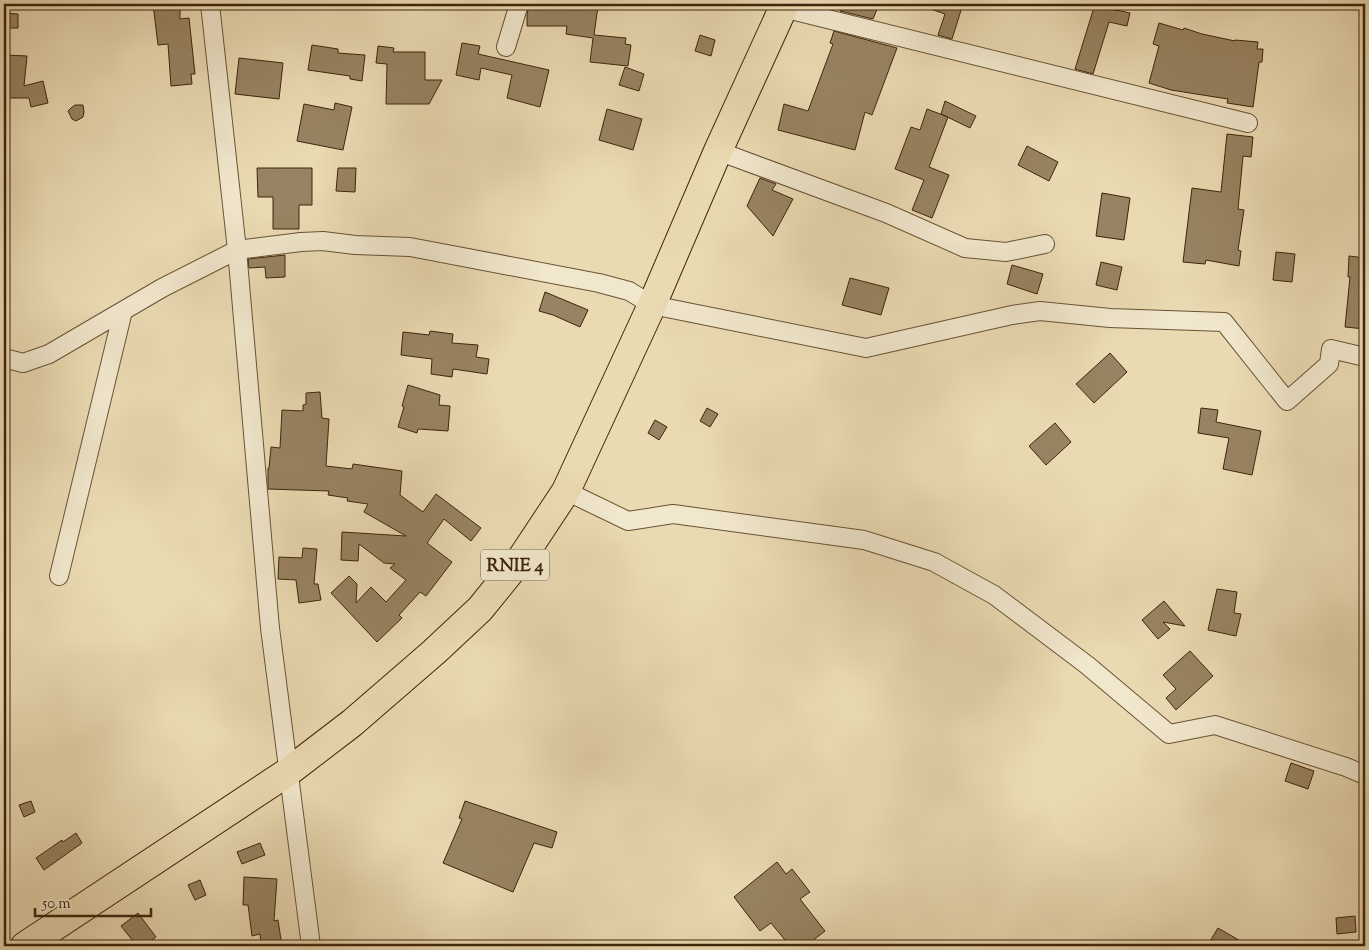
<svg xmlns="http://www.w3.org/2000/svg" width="1369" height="950" viewBox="0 0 1369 950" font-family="'Sorts Mill Goudy',serif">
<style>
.building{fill:#988362;stroke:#3f240c}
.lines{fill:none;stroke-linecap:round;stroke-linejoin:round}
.minor-casing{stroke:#6a5236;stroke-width:20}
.primary-casing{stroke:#3f240c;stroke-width:30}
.minor{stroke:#f1e7cd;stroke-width:18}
.primary{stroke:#eadab2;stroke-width:28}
.labels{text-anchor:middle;stroke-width:4;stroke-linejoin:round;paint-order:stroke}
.shield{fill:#f1e7cd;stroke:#745e46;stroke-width:1}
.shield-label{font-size:18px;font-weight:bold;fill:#3f240c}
</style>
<rect width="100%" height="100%" fill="#eadab2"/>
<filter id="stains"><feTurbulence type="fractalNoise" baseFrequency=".004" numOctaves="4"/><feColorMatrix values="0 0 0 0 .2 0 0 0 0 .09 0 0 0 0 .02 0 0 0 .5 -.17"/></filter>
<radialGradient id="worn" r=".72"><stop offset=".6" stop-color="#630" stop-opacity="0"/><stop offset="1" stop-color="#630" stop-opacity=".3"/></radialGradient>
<!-- building -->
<path class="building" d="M153 4H180V19L189 18 195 74H191L192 84 171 86 168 44 158 45Z
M570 4 598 6 594 35 626 38 625 44 631 45 628 66 590 62 593 38 566 34 567 26H527V15L529 5 570 6Z
M843 4H870L878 7 873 19 840 11Z
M922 4H963L952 39 938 35 945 14 922 6Z
M1095 4 1117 11V10L1130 13 1127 26 1109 22 1093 74 1075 69Z
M4 13 18 14V28H4Z
M1159 23 1183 30 1184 28 1202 34 1235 41V40L1258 42 1257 49H1263L1262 62H1259L1253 107 1227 103 1228 99 1171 90 1149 83 1159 46 1153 44Z
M834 31 897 48 872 115 865 112 855 150 778 130 784 104 808 111 833 44 830 43Z
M700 35 715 40 711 56 695 51Z
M462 43 480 46 478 54 549 70 540 107 507 98 512 75 481 68 479 80 456 75Z
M312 45 338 49V53L365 55 362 81 350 79V76L308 70Z
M378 46 394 48 393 52H425V80H442L429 104H386L387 64 376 63Z
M4 55 27 56 24 86 43 81 48 103 31 107 29 98H4Z
M239 58 283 63 279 99 235 94Z
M625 67 644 74 639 91 619 85Z
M945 101 976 116 970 128 941 114Z
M335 103 352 107 343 150 297 141 304 104 334 110Z
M83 105 84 112 83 117 76 121 72 119 68 111 71 108 75 105Z
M607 109 642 119 633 150 599 140Z
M927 109 948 117 929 167 949 175 932 218 912 210 924 180 895 169 911 127 920 130Z
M1227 134 1253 137 1251 157 1243 156 1238 209 1244 210 1238 250 1241 251 1239 266 1206 260 1205 264 1183 262 1192 188 1221 192Z
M1027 146 1058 162 1049 181 1018 165Z
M257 168H312V205H299V229H273V197H258Z
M338 168H356L355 192 336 191Z
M760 178 776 184 772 190 793 199 773 236 747 206Z
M1102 193 1130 198 1124 240 1096 236Z
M1276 252 1295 254 1292 282 1273 280Z
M285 255V277L266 278 265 267 249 268 248 259Z
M1349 256 1365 258V329L1345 327 1350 277H1348Z
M1101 262 1122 267 1117 290 1096 285Z
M1012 265 1043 274 1037 294 1007 284Z
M850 278 889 288 881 315 842 305Z
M545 292 588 310 580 327 553 315 539 311Z
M430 331 453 334 452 343 478 345 476 357 489 359 487 374 453 369 452 377 431 374 432 359 401 355 403 332 429 335Z
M1110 353 1127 372 1094 403 1076 384Z
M408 385 440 395 439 405 450 406 448 431 418 429 417 433 398 427 404 407 402 406Z
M320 392 322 418 329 419 326 466 352 469 353 464 402 471 400 495 423 512 436 494 481 528 471 541 444 519 427 543 452 562 426 596 420 592 399 615 402 618 377 642 331 593 349 576 357 584 356 603 371 587 386 602 406 580 390 568 395 564 384 563 359 544 358 561 341 560 342 532 406 536 364 512 368 504 347 501 348 498 328 495 329 491 268 489V468H269L271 447 280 448 282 410 303 411V405L306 404V393Z
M707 408 718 414 710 427 700 421Z
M1201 408 1218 410 1216 422 1261 431 1252 475 1223 469 1229 438 1198 433Z
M655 420 667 427 659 440 648 433Z
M1055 423 1071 442 1046 465 1029 446Z
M303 548 317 549 314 584H318L321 600 299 603 296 580 278 579 279 557 302 558Z
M1217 589 1237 592 1234 613 1241 614 1236 636 1208 630Z
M1164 601 1185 626 1163 622 1170 629 1158 639 1142 620Z
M1190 651 1213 676 1176 710 1166 698 1176 689 1163 675Z
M1291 763 1314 771 1308 789 1285 781Z
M31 801 35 812 24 817 19 805Z
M465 801 557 832 552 848 534 843 513 892 443 863 462 819 459 818Z
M76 833 82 843 44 870 36 858 62 840 63 842Z
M260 843 265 855 242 864 237 852Z
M777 862 786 874 792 869 810 892 800 899 825 931 806 946H790L771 923 760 931 734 897Z
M244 877 277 879 274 921 278 920 282 946H261L260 934 252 936 248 905H243Z
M200 880 206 895 195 900 188 885Z
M138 913 156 937 144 946H137L121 926Z
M1355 916 1356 932 1337 934 1336 918Z
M1218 928 1249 946H1207Z"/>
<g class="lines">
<defs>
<path id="minor" d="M210 4 237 250 270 628 311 946
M783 8 1248 123
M506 47 519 4
M718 151 886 213 965 248 1006 252 1045 244
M4 358 23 363 49 354 162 288 237 250 301 242 323 241 355 245 410 247 599 283 629 291 652 305 866 348 1012 315 1040 311 1110 318 1224 322 1287 401 1329 364 1331 349 1365 357
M566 491 628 521 673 514 864 540 934 562 994 595 1087 665 1169 734 1215 725 1346 767 1365 775
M59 576 123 311"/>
<path id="primary" d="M25 946 288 772 352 723 434 652 480 609 523 556 566 491 652 305 718 151 785 4"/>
</defs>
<!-- minor casing -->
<use href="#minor" class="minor-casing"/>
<!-- primary casing -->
<use href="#primary" class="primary-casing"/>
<!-- minor -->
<use href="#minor" class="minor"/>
<!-- primary -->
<use href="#primary" class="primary"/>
</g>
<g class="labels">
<!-- shield labels -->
<rect class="shield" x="481" y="549.5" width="68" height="31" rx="4"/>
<g class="shield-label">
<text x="515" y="571">RNIE 4</text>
</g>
</g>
<!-- margin -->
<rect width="1369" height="950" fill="none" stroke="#eadab2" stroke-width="20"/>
<rect x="5" y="5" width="1359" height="940" fill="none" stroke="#3f240c" stroke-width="2.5"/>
<rect x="10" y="10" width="1349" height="930" fill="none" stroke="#3f240c"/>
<!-- scale -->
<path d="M35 908v8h116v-8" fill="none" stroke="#3f240c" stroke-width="2.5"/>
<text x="42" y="908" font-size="15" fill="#3f240c" stroke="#f1e7cd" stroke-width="4" paint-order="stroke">50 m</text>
<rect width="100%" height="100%" filter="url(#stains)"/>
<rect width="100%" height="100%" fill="url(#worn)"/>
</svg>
